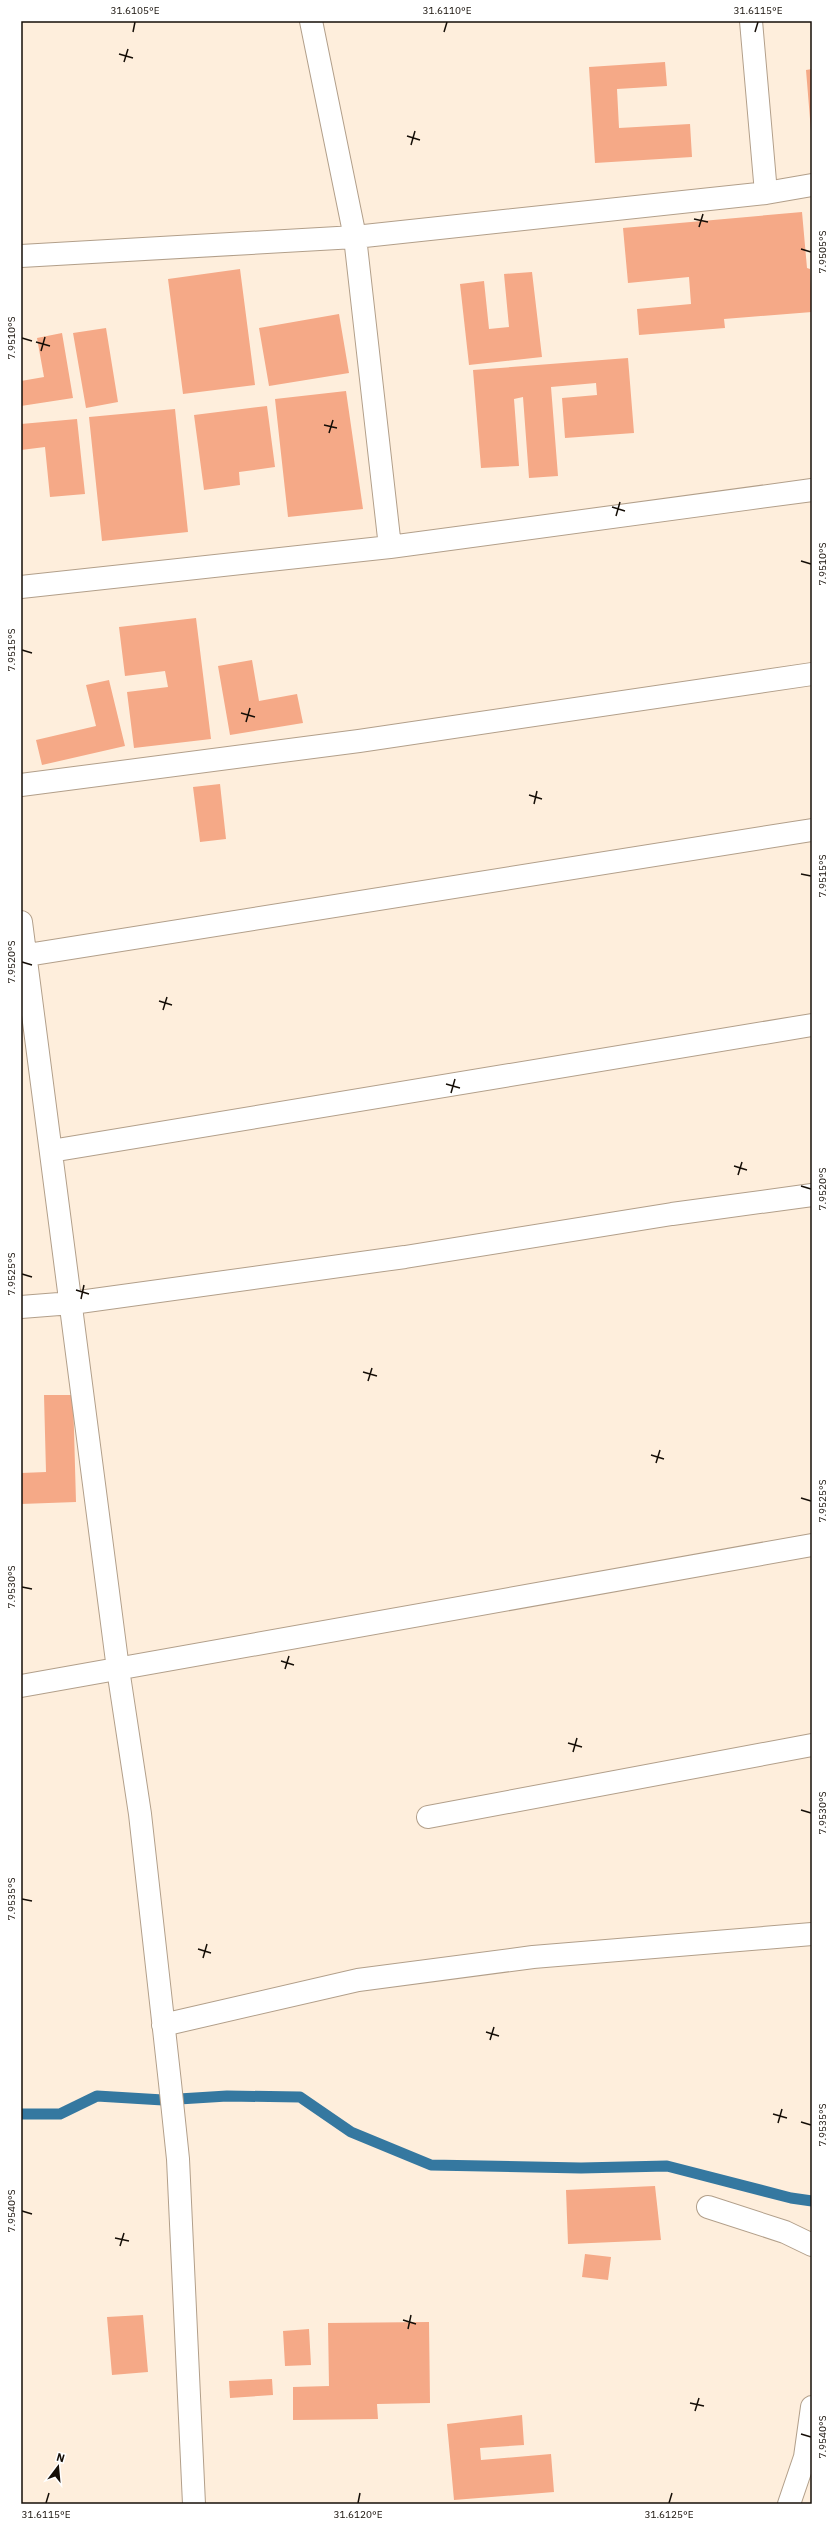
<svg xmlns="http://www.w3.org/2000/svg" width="833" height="2525" viewBox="0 0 833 2525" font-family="'IBM Plex Sans',sans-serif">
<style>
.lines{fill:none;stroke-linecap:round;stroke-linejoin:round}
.stream{stroke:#3578a0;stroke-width:11}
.building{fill:#f5a987}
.minor-casing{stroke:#b29f8a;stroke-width:24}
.minor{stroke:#fff;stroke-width:22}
.ticks{fill:none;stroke:#150e07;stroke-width:1.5}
.neatline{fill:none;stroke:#150e07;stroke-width:1.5}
.ticks-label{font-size:10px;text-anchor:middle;fill:#150e07}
</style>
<rect width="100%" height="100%" fill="#feeedc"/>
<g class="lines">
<!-- stream -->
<path class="stream" d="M21 2114H60L97 2096 163 2100 227 2096 300 2097 351 2132 431 2165 581 2168 667 2166 791 2198 812 2201"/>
</g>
<!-- building -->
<path class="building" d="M665 62 667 86 617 89 619 128 690 124 692 157 595 163 589 67Z
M812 69V131H811L806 70Z
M802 212 807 268 810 269 812 312 724 319 725 328 639 335 637 309 691 304 689 277 628 283 623 228Z
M240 269 255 385 183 394 168 279Z
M532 272 542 357 469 365 460 284 484 281 489 329 509 327 504 274Z
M339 314 349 373 269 386 259 328Z
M106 328 118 402 86 408 73 333Z
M62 333 73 398 21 406V381L44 377 37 338Z
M628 358 634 433 565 438 562 398 597 395 596 383 551 387 558 476 529 478 523 397 514 399 519 466 481 468 473 370Z
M346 391 363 509 288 517 275 399Z
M267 406 275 467 239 472 240 485 204 490 194 415Z
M175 409 188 532 102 541 89 417Z
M77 419 85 494 50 497 45 447 21 450V424Z
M196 618 211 739 134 748 127 692 168 687 165 671 125 676 119 627Z
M252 660 259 701 297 694 303 723 230 735 218 666Z
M109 680 125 746 42 765 36 740 96 726 86 685Z
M220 784 226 839 200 842 193 787Z
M44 1395H73L76 1502 21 1504V1473L46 1472Z
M655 2186 661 2240 568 2244 566 2190Z
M585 2254 611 2257 608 2280 582 2277Z
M143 2315 148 2372 112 2375 107 2317Z
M429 2322 430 2403 377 2404 378 2419 293 2420V2387L329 2386 328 2323Z
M309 2329 311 2365 285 2366 283 2331Z
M272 2379 273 2395 230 2398 229 2381Z
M522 2415 524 2445 480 2448 481 2460 551 2454 554 2492 454 2500 447 2424Z"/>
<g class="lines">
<defs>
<path id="minor" d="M311 21 355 237 390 547
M751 21 766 193
M21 256 355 237 766 193 812 185
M21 587 390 547 812 490
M21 785 359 741 812 674
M21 922 118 1669 140 1814 170 2083 178 2159 194 2504
M21 956 812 830
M51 1151 812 1025
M21 1307 72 1303 405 1257 672 1214 812 1195
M21 1686 812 1545
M428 1817 812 1745
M163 2025 358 1980 533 1957 812 1934
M708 2207 785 2232 812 2245
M789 2504 805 2457 812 2407"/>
</defs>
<!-- minor casing -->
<use href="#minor" class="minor-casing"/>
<!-- minor -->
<use href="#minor" class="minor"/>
</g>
<!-- ticks -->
<path class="ticks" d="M133 32 135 22M444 32 447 22M755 32 758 22M119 54 133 58M124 62 128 49M407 136 420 140M411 145 415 131M694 219 708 222M699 227 703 214M801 249 811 252M22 338 32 341M36 342 50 346M41 351 45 337M324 425 337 428M329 433 333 420M612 507 625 511M616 516 620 502M801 561 811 564M22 650 32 653M241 713 255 717M246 722 250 708M529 795 542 799M534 804 537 791M801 874 811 876M22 962 32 965M159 1001 172 1005M163 1010 167 997M446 1084 460 1088M451 1093 455 1079M734 1166 747 1170M738 1175 742 1162M801 1186 811 1189M22 1274 32 1277M76 1290 89 1294M81 1299 84 1285M363 1372 377 1376M368 1381 372 1368M651 1455 664 1459M656 1463 660 1450M801 1498 811 1501M22 1587 32 1589M281 1661 294 1665M285 1669 289 1656M568 1743 582 1747M573 1752 577 1738M801 1810 811 1813M22 1899 32 1901M198 1949 211 1953M203 1958 207 1944M486 2032 499 2036M490 2040 494 2027M773 2114 787 2118M801 2122 811 2125M778 2123 782 2109M22 2211 32 2214M115 2238 129 2241M120 2246 124 2233M403 2320 416 2324M408 2329 411 2315M690 2403 704 2406M695 2411 699 2398M801 2434 811 2437M46 2503 49 2493M358 2503 360 2493M669 2503 672 2493"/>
<!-- border -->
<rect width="833" height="2525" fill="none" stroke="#ffffff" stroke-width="44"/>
<!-- north arrow -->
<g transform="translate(58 2467) rotate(16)" stroke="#ffffff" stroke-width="3" paint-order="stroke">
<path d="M0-3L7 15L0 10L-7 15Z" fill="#150e07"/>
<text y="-6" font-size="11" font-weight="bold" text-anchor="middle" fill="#150e07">N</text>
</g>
<rect x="22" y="22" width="789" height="2481" class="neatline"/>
<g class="ticks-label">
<text x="135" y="14">31.6105°E</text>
<text x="447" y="14">31.6110°E</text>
<text x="758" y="14">31.6115°E</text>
<text transform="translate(822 252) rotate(-90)" y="4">7.9505°S</text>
<text transform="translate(11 338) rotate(-90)" y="4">7.9510°S</text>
<text transform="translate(822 564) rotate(-90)" y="4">7.9510°S</text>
<text transform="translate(11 650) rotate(-90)" y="4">7.9515°S</text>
<text transform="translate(822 876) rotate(-90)" y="4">7.9515°S</text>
<text transform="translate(11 962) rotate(-90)" y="4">7.9520°S</text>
<text transform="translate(822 1189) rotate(-90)" y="4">7.9520°S</text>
<text transform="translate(11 1274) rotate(-90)" y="4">7.9525°S</text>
<text transform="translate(822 1501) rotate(-90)" y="4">7.9525°S</text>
<text transform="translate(11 1587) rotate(-90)" y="4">7.9530°S</text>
<text transform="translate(822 1813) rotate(-90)" y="4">7.9530°S</text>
<text transform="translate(11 1899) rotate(-90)" y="4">7.9535°S</text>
<text transform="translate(822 2125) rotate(-90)" y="4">7.9535°S</text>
<text transform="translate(11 2211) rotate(-90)" y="4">7.9540°S</text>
<text transform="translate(822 2437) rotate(-90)" y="4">7.9540°S</text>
<text x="46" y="2518">31.6115°E</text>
<text x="358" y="2518">31.6120°E</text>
<text x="669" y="2518">31.6125°E</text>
</g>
</svg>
